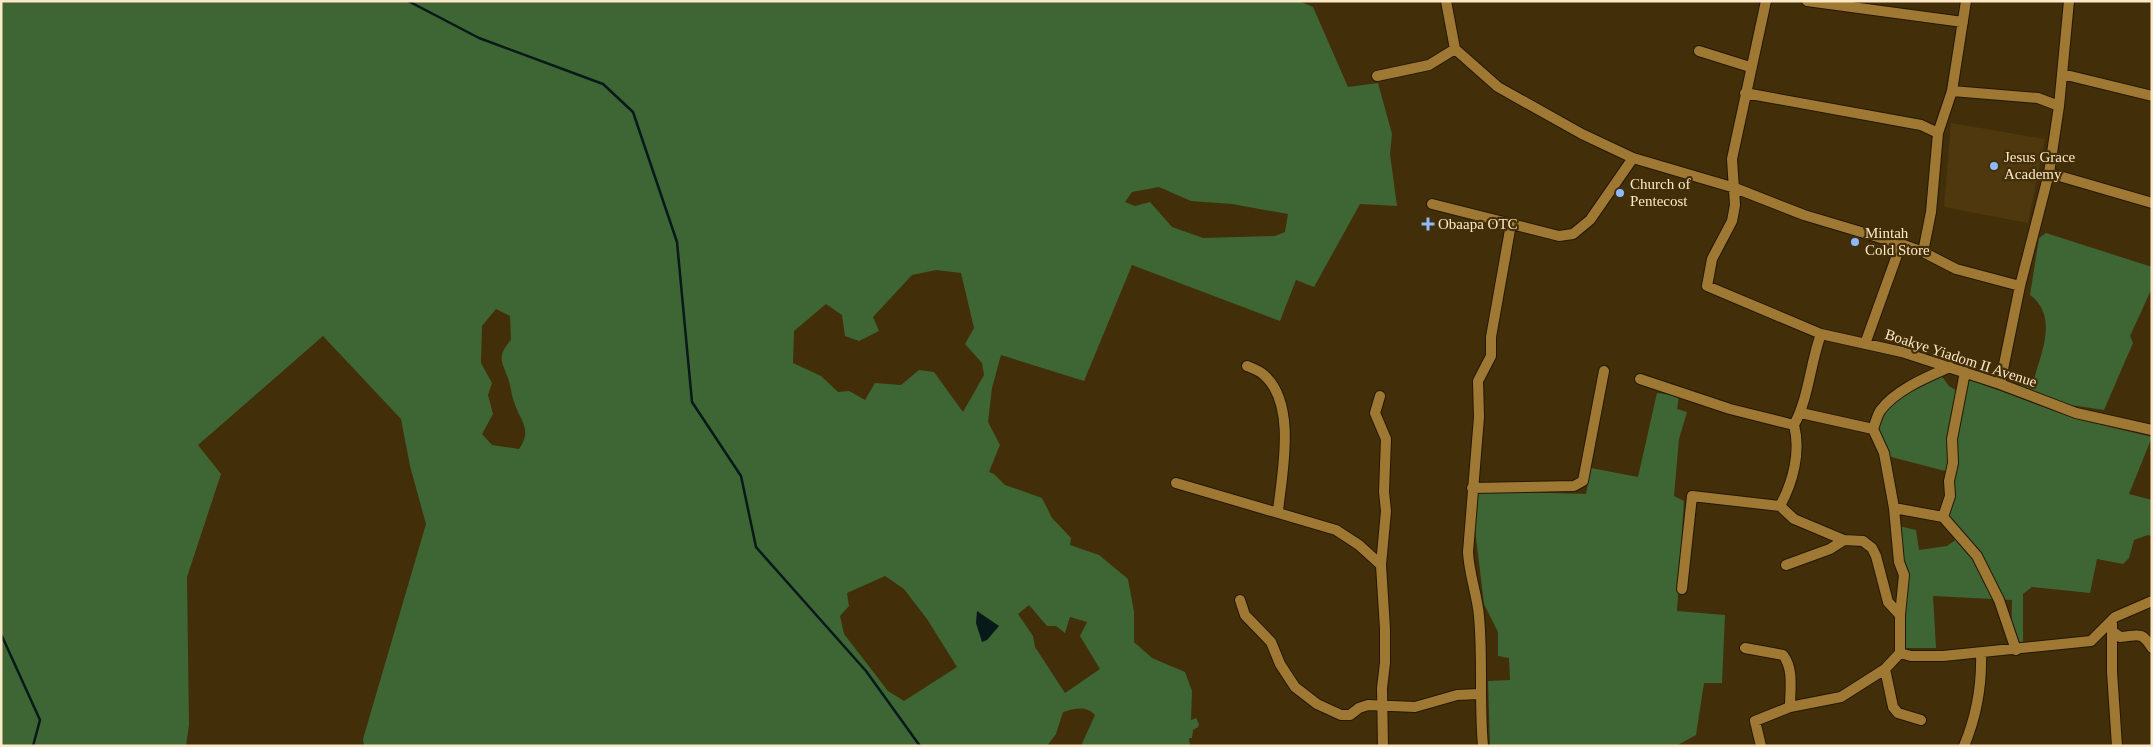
<svg xmlns="http://www.w3.org/2000/svg" width="2153" height="747" viewBox="0 0 2153 747" font-family="Georgia,serif">
<style>
.built{fill:#4f380e}
.green{fill:#3e6534;fill-rule:evenodd}
.water{fill:#08191a}
.lines{fill:none;stroke-linecap:round;stroke-linejoin:round}
.stream{stroke:#08191a;stroke-width:2.5}
.street-casing{stroke:#241804;stroke-width:12}
.street{stroke:#9f7934;stroke-width:10}
.poi-dot{fill:#8eb9fd;stroke:#422f09;stroke-width:2}
.labels{text-anchor:middle;stroke-width:4.5;stroke-linejoin:round;paint-order:stroke}
.poi-label{font-size:15px;fill:#fde8c7;stroke:#422f09;text-anchor:start}
.street-label{font-size:15px;fill:#fde8c7;stroke:#422f09}
</style>
<rect width="100%" height="100%" fill="#422f09"/>
<!-- built -->
<path class="built" d="M1951 123 2045 139 2028 223 1944 207Z"/>
<!-- green -->
<path class="green" d="M1 1H1299L1313 7 1348 87 1378 83 1392 134 1390 154 1397 206 1360 204 1314 287 1296 280 1280 321 1132 265 1084 381 1001 355 992 388 988 422 1000 445 989 472 994 474 1005 485 1042 498 1052 518 1071 538 1070 545 1099 555 1128 579 1134 612V642L1152 658 1185 672 1192 691 1191 720 1196 718 1199 724 1198 727 1193 730 1192 738H1189L1190 746H1081L1095 715C1085 705 1075 709 1063 712L1056 734 1047 746H364L363 739 426 524 410 466 401 419 323 336 198 445 221 474 187 577 189 725 186 746H1ZM1159 187 1191 201 1232 204 1288 214 1285 232 1275 236 1203 238 1172 227 1150 202 1135 206 1125 202 1132 192ZM936 270 961 273 974 328 965 344 982 363 984 375 963 412 934 372 919 370 901 385 875 383 865 400 849 391 838 392 821 376 793 363 794 331 826 304 842 315 845 336 859 341 879 331 873 317 912 275ZM496 309 510 316 511 340C497 356 501 360 508 378 511 386 511 394 514 402 520 421 533 429 519 449L492 445 482 434 493 414 488 395 492 383 481 363 482 326ZM885 576 904 589 927 619 957 667 904 701 888 691 844 634 840 616 849 606 847 593ZM1029 605 1047 626H1056L1065 633 1070 617 1087 622 1080 636 1100 669 1065 693 1035 647 1033 636 1018 614Z
M2046 233 2152 267V288L2130 336 2133 343 2104 410 2064 404 2022 387 2014 375 2034 379C2042 351 2058 316 2030 295L2039 238Z
M1940 374 1949 386 1957 391 1967 379 2080 420 2152 437 2129 494 2152 500V536L2148 535 2134 540 2129 558 2123 564 2097 559 2090 593 2032 587 2023 594V644L2011 643 2012 600 1933 596 1936 648H1906L1903 563 1899 526 1916 530 1919 550 1947 546 1961 536 1943 513 1945 471 1880 454C1880 448 1878 441 1878 434 1879 403 1916 385 1940 374Z
M1657 393 1679 396 1677 409 1687 412 1679 439 1674 496 1684 501 1677 611 1725 615 1722 683H1704L1696 735 1676 746H1490L1488 681 1510 680 1509 658 1498 656V632L1484 604 1475 529 1477 491 1586 494 1591 468 1638 477Z"/>
<!-- water -->
<path class="water" d="M977 611 999 626 987 640 982 642 976 623Z"/>
<g class="lines">
<!-- stream -->
<path class="stream" d="M408 1 479 38 603 84 633 112 677 242 692 402 741 476 756 547 866 671 920 746
M1 634 40 720 33 746"/>
<defs>
<path id="street" d="M1446 1 1455 49 1498 87 1582 134 1633 158 1735 188 1804 215 1901 244 1923 252 1956 269 2020 286
M1766 1 1732 159 1735 205 1732 221 1712 259 1707 286 1821 334 1902 352 2000 384 2076 413 2152 430
M1807 1 1963 22
M1699 51 1750 67
M2062 74 2152 96
M1377 76 1429 65 1455 49
M1952 91 2038 98 2059 106
M1745 93 1921 125 1938 133
M2049 173 2152 203
M1432 204 1559 236 1573 234 1590 220 1633 158
M1923 252 1931 212 1938 133 1952 91 1966 1
M1865 344 1901 244
M1247 366C1252 368 1260 371 1264 375 1297 404 1282 473 1278 511
M1640 379 1730 409 1794 425
M2000 384 2020 286 2049 173 2059 106 2069 1
M1380 396 1375 413 1386 439 1384 492 1386 511 1381 565
M1801 413 1873 429 1884 453 1894 508
M1873 429C1875 424 1877 416 1880 411 1895 390 1927 377 1950 367
M1176 483 1336 530 1359 545 1381 565 1385 629V663L1382 688 1383 746
M1472 488 1574 486 1583 481 1604 371
M1780 506C1793 482 1801 452 1794 425 1809 397 1810 364 1821 334
M1943 517 1950 496 1949 481 1953 463 1952 439 1965 372
M1786 565 1830 549 1844 540
M1682 589 1692 496 1780 506 1794 519 1844 540 1863 541 1872 548 1876 556 1888 602 1900 615V653
M1240 600 1245 615 1271 642 1280 664 1295 687 1317 704 1341 715H1350L1359 708 1368 705 1415 707 1457 695 1479 694
M1900 615 1904 575 1899 562 1894 508 1943 517 1977 556 1999 600 2016 650
M2112 620V672L2117 746
M2112 631 2120 637C2138 636 2141 630 2152 648
M1745 648 1783 655C1794 669 1790 689 1790 707
M1885 669 1893 707 1898 713 1921 720
M1483 746C1479 702 1483 660 1479 616 1477 594 1469 574 1468 552L1479 417 1478 381 1491 356V337L1511 224
M1761 746 1755 721 1790 707 1841 697 1885 669 1900 653 1911 656H1943L2091 641 2115 617 2152 601
M1964 746C1977 715 1982 686 1981 653"/>
</defs>
<!-- street casing -->
<use href="#street" class="street-casing"/>
<!-- street -->
<use href="#street" class="street"/>
</g>
<!-- markers -->
<g class="poi-dot">
<circle cx="1994" cy="166" r="5"/>
<circle cx="1620" cy="193" r="5"/>
<path d="M1425.5 216.5h5v5h5v5h-5v5h-5v-5h-5v-5h5z"/>
<circle cx="1855" cy="242" r="5"/>
</g>
<g class="labels">
<!-- poi labels -->
<g class="poi-label">
<text x="2004" y="162">Jesus Grace<tspan x="2004" dy="17">Academy</tspan></text>
<text x="1630" y="189">Church of<tspan x="1630" dy="17">Pentecost</tspan></text>
<text x="1438" y="229">Obaapa OTC</text>
<text x="1865" y="238">Mintah<tspan x="1865" dy="17">Cold Store</tspan></text>
</g>
<!-- street labels -->
<g class="street-label">
<text transform="translate(1961 358) rotate(18)" y="5">Boakye Yiadom II Avenue</text>
</g>
</g>
<!-- border -->
<rect width="2153" height="747" fill="none" stroke="#fde8c7" stroke-width="5"/>
</svg>
